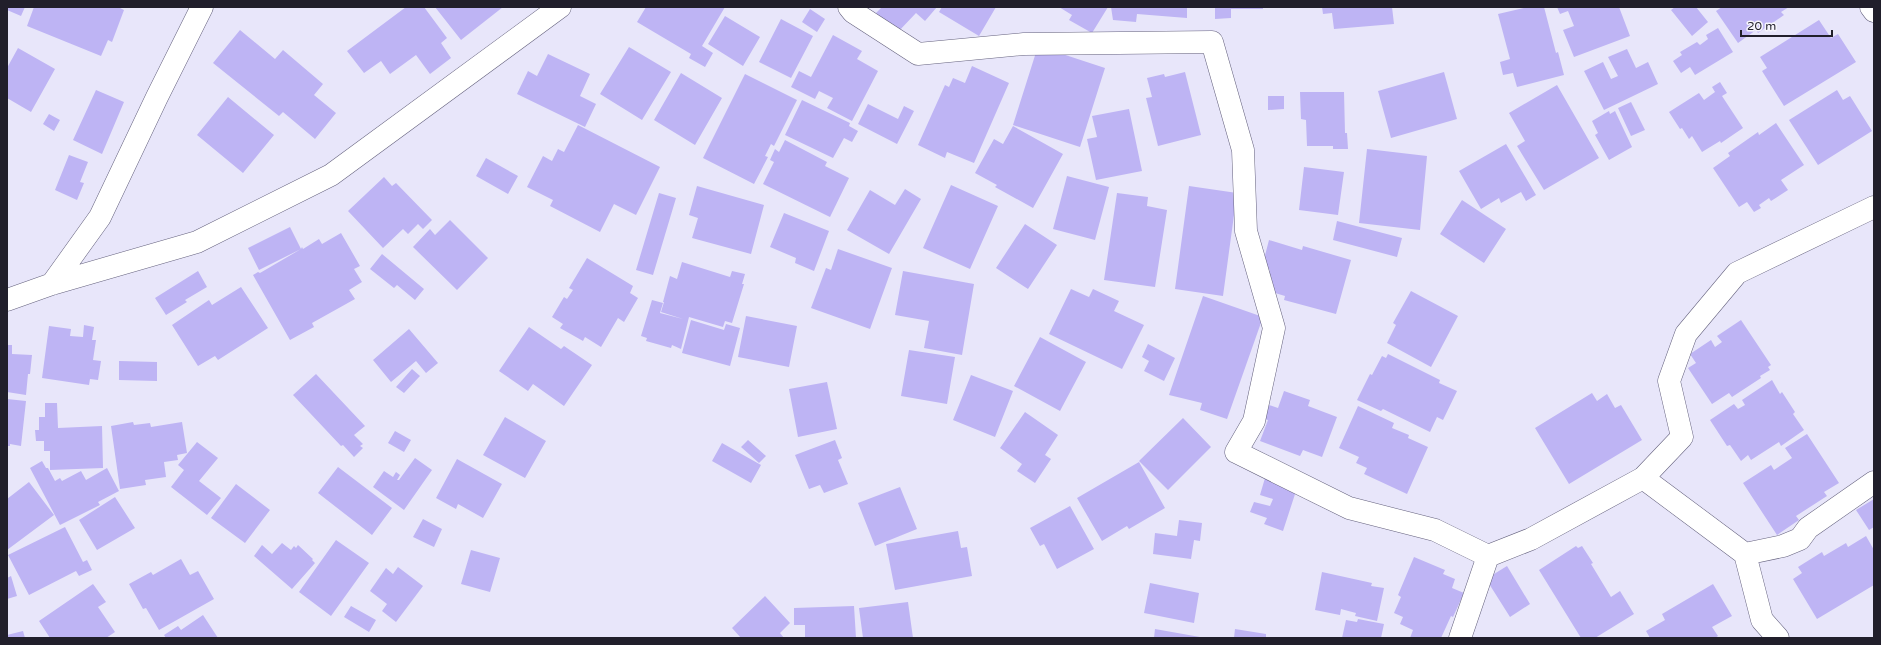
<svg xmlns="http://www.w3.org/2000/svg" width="1881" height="645" viewBox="0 0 1881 645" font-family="'Varela Round',sans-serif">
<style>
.building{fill:#beb4f4}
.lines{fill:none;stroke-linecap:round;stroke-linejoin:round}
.minor-casing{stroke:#65627e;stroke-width:23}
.minor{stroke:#fff;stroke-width:22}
</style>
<rect width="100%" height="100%" fill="#e8e6fa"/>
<!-- building -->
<path class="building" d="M7 7H25L21 16 7 10Z
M34 7H118L124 10 112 42 108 40 101 56 27 26Z
M406 7H424L447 38 441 43 451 58 430 74 416 55 390 74 381 61 364 73 347 51Z
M435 7H503L461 40Z
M646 7H725L702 46 713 53 705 67 689 58 691 54 637 22Z
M882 7H937L925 21 916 13 897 33 876 13Z
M942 7H996L979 36 939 12Z
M1059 7H1108L1092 33 1069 20 1072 15Z
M1111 7H1187V18L1137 14 1136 22 1113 20Z
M1215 7H1263V9H1231V18L1215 19Z
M1322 7H1392L1394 24 1334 29 1332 13 1323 14Z
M1528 7H1544L1556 53 1558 52 1564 75 1517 87 1513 73 1503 75 1500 62 1510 59 1498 14Z
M1557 7H1619L1630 36 1574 57 1563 30 1574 26 1568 11 1560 14Z
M1675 7H1696L1708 22 1692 36 1671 10Z
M1722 7H1789L1781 12 1784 15 1758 33 1756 30 1738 43 1716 11Z
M810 9 825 19 817 32 802 22Z
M725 16 760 37 743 66 708 44Z
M781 19 813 36 791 78 759 62Z
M1819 20 1831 38 1838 34 1856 62 1784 106 1762 71 1767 68 1760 57Z
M1718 28 1733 52 1695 75 1690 67 1681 73 1673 61 1682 55 1680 52 1697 42 1700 45 1708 39 1706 35Z
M240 30 275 59 283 50 323 84 314 95 336 113 315 139 283 112 279 116 213 63Z
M833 35 862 51 857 59 878 71 852 121 827 108 833 98 819 91 815 99 791 87 799 71 811 77Z
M1038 46 1105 68 1080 147 1013 125Z
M629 47 671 72 642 120 600 94Z
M18 48 55 69 31 112 7 98V68Z
M1627 49 1636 68 1648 62 1658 84 1604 110 1584 71 1603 62 1611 79 1618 76 1608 57Z
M548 54 590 74 580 96 596 104 585 127 517 94 528 71 537 76Z
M972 66 1009 83 974 163 947 152 945 158 918 145 945 85 949 87 953 78 965 83Z
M1185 72 1201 135 1158 146 1146 98 1152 97 1147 78 1164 74 1165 77Z
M1444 72 1457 119 1391 138 1378 91Z
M681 73 722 98 695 145 654 120Z
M745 74 797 100 774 146 771 144 765 156 768 157 754 184 703 158Z
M1720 82 1727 93 1722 96 1743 128 1721 143 1720 141 1702 152 1692 136 1689 139 1682 128 1680 129 1669 112 1699 93 1704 100 1715 92 1712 87Z
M1557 85 1599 158 1544 190 1517 146 1525 141 1509 113Z
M96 90 124 102 102 154 73 140Z
M1837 90 1843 100 1850 96 1872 131 1818 165 1789 120Z
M1300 92H1344L1345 133H1347L1348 149H1333V146H1307L1306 120 1301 119Z
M1268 96H1284V109L1268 110Z
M228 97 274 135 243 173 197 135Z
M802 100 850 123 849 126 858 131 852 142 844 138 833 158 785 135Z
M1631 102 1645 130 1631 136 1618 108Z
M868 104 898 119 904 106 914 111 897 144 858 124Z
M1129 109 1142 171 1096 180 1087 139 1097 137 1092 116Z
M1609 111 1610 114 1615 111 1632 147 1609 160 1595 135 1598 133 1592 121Z
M49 114 60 120 54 131 43 124Z
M1776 123 1804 165 1781 180 1788 190 1771 201 1769 198 1759 205 1761 208 1754 212 1747 202 1739 207 1713 168 1730 156 1728 153 1758 132 1759 135Z
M578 125 660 167 636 215 614 204 600 232 550 206 553 200 527 187 543 156 552 161 558 149 564 152Z
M1013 126 1063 154 1033 208 995 187 997 185 975 173 994 139 1003 144Z
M785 140 827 162 825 166 849 178 830 217 763 184 774 162 770 160 775 149 779 152Z
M1506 144 1536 195 1526 201 1521 192 1501 203 1499 198 1481 209 1459 171Z
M1367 149 1427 156 1420 230 1359 223Z
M69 155 88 162 80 182 84 183 77 200 55 190Z
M486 158 518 176 508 194 476 176Z
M1304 167 1344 172 1338 215 1299 210Z
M1067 176 1109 187 1095 240 1053 229Z
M384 177 392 186 396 183 432 220 423 229 418 224 408 234 403 229 383 248 348 211Z
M951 185 998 206 970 269 923 248Z
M697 186 764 205 751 254 692 238 698 218 689 215Z
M1189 186 1237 193 1223 296 1175 289Z
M905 189 921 199 889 254 847 230 870 190 895 205Z
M659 193 676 198 653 275 636 270Z
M1117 193 1148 197 1147 206 1167 210 1155 287 1104 280Z
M1462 200 1506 229 1484 263 1440 234Z
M784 213 829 231 814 271 795 263 796 258 770 247Z
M450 220 488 258 457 290 413 247 430 229 435 235Z
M1337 221 1402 238 1397 257 1333 240Z
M1025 224 1057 245 1028 289 996 268Z
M290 227 301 249 259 270 248 248Z
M341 233 360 266 354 269 362 282 349 290 355 299 312 323 314 327 290 340 253 275 258 272 260 273 301 249 302 247 303 249 319 239 322 244Z
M1269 240 1302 250 1303 246 1351 260 1336 314 1284 300 1285 296 1265 290 1270 270 1262 267Z
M838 249 892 268 870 329 811 308 826 268 831 270Z
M382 254 424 289 415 300 397 285 394 288 370 269Z
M587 258 633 286 630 293 638 298 624 322 618 318 601 347 585 337 583 341 560 328 563 324 552 317 564 297 567 299 573 290 569 288Z
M682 262 730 277 732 271 745 274 742 284H744L732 323 725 321 723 327 689 317 681 349 672 345 671 348 646 341 647 338 641 336 652 300 663 303 660 313 683 319 661 312 664 302H663L670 276 677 279Z
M198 271 207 287 185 300 187 302 166 315 155 298Z
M903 271 974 284 962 355 924 348 929 321 895 315Z
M241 287 268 328 218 360 215 356 198 366 172 325 209 300 212 305Z
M1071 289 1089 297 1093 289 1119 301 1114 311 1144 325 1122 369 1049 334Z
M1411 291 1458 316 1431 367 1387 343 1396 325 1393 323Z
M1203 296 1263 317 1227 419 1200 410 1202 403 1169 395Z
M746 316 797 326 789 367 738 357Z
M691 320 724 330 726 324 740 328 730 366 682 353Z
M1741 320 1771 365 1768 367 1770 370 1760 376 1761 378 1732 397 1729 393 1712 404 1688 368 1696 363 1690 354 1711 340 1715 347 1722 342 1717 336Z
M84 325 94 327 92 340H96L93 360 101 361 98 380 90 379 89 385 42 378 49 326 71 329 70 336 83 337Z
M529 327 561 349 564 346 592 365 564 406 533 384 528 391 499 371Z
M409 329 438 363 426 373 416 361 391 382 373 360Z
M1040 337 1086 362 1060 411 1014 386Z
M1148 344 1175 358 1164 381 1144 371 1149 361 1142 357Z
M7 345H12V354L32 355 30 374H28L26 395 7 392Z
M909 350 955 357 947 404 901 396Z
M1388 354 1440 380 1439 383 1457 391 1443 420 1437 417 1430 432 1383 409 1381 411 1357 400 1370 374 1372 375 1382 356 1386 358Z
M119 361 157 362V381L119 380Z
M412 369 420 376 404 393 396 387Z
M316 374 365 426 354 435 363 444 360 446 363 448 354 457 343 445 341 446 293 395Z
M971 375 1013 391 995 437 953 420Z
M1772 380 1780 394 1782 392 1795 412 1793 414 1804 430 1781 446 1779 442 1751 460 1748 455 1741 461 1730 445 1727 446 1710 420 1734 404 1738 409 1745 405 1742 400Z
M827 382 837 429 798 437 789 389Z
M1284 391 1310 400 1308 406 1337 417 1322 457 1303 450 1300 456 1260 441 1268 420 1264 419 1269 405 1278 408Z
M1592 393 1597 401 1607 394 1615 408 1621 405 1642 440 1569 484 1535 428Z
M7 399 26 401 21 446 10 444V446H7Z
M45 403H57L58 428 102 426 103 468 50 470V451H44V441H36L35 430H39V417H45Z
M1358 406 1394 423 1392 428 1409 435 1408 438 1428 447 1407 494 1364 474 1367 468 1356 463 1359 457 1339 448Z
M1025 412 1058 435 1045 455 1051 459 1035 483 1017 471 1022 464 1000 448Z
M505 417 546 441 525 478 483 455Z
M1183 418 1211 447 1168 490 1139 461Z
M133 422 134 425 150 423 151 427 182 422 187 453 177 455 178 460 164 462 166 477 145 480 146 485 120 489 111 426Z
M395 431 411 440 404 452 388 443Z
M1807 434 1839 483 1824 492 1827 496 1796 516 1799 520 1777 535 1743 483 1771 465 1774 470 1792 458 1785 448Z
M748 440 766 456 759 463 741 447Z
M835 440 842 458 838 460 848 484 824 493 820 485 809 489 795 455Z
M197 442 218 458 199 481 221 498 207 515 171 487 184 470 178 465Z
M722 443 761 465 751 483 712 461Z
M415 458 432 470 404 510 373 487 384 471 393 477 396 472 400 475 397 480H399Z
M457 459 502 484 483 518 458 504 456 509 436 498Z
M42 461 46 468H48L55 481 60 478 62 481 81 471 86 480 107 468 119 491 98 502 100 505 60 525 30 468Z
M1139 462 1165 508 1129 529 1127 526 1102 541 1077 498Z
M338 467 392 508 372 535 318 493Z
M1265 478 1297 488 1283 531 1264 524 1267 518 1250 512 1254 502 1270 506 1273 499 1260 495Z
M29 482 54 515 7 550V499Z
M236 484 270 510 245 543 211 518Z
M900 487 917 529 875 546 858 503Z
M115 497 135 528 97 550 79 520Z
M1874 499V527L1869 530 1856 510Z
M1070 506 1094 549 1057 569 1044 544 1040 546 1030 528Z
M423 519 442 529 434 547 413 537Z
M1179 520 1202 523 1200 541 1194 540 1191 559 1153 554 1155 533 1177 536Z
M65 527 83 562 87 560 92 570 79 576 76 571 29 595 8 555Z
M958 531 961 548 967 547 972 576 895 590 886 544Z
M1866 536 1874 550V585L1817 619 1793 579 1802 573 1798 567 1822 552 1824 556 1846 543 1848 547Z
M336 540 369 563 331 616 299 592Z
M282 543 291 550 294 546 296 548 298 545 313 559 312 560 315 563 292 589 254 556 262 545 272 554Z
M1576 546 1578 548 1582 546 1593 563 1591 564 1611 597 1620 591 1634 614 1595 638H1581L1539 570Z
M471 550 500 558 490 592 461 584Z
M1414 557 1445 570 1443 574 1455 579 1452 588 1464 593 1453 617 1451 616 1441 638H1410L1413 630 1400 624 1403 617 1394 613 1401 597 1398 595Z
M181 559 190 575 198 571 214 599 159 630 146 608 143 609 129 584 151 572 153 575Z
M1507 566 1530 604 1510 617 1486 579Z
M398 567 423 586 396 622 382 611 387 604 370 591 386 568 393 574Z
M1322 572 1372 583 1371 586 1384 588 1377 621 1355 616 1356 613 1341 609 1340 615 1315 610Z
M11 576 17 596 7 599V578Z
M1150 583 1199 593 1194 623 1144 613Z
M93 584 106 602 98 607 115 632 106 638H50L39 621Z
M1713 584 1732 616 1712 627 1718 636 1715 638H1650L1646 631 1665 620 1662 614Z
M765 596 790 623 780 633 784 638H741L732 628Z
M908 602 913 638H863L859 608Z
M351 606 376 620 369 632 344 617Z
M854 606 856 638H805V625H794V608Z
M203 615 218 638H166L164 635 178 626 181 630Z
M1358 619 1384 624 1381 638H1342L1346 620 1357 622Z
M1155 629 1200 637 1199 638H1154Z
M1235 629 1266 634V638H1234Z
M23 631 25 638H7V635Z"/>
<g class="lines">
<defs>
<path id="minor" d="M849 7 853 12 918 54 1024 44 1212 42 1243 150 1246 231 1274 328 1254 421 1236 452 1349 508 1435 530 1488 556 1531 539 1643 478 1745 554 1783 546 1800 539 1808 528 1874 482
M1871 7 1874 11
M52 284 100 217 157 97 202 7
M7 300 52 284 197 242 331 175 560 7
M1643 478 1682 437 1669 381 1686 334 1737 273 1874 207
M1745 554 1762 620 1778 638
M1460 638 1488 556"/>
</defs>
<!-- minor casing -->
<use href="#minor" class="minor-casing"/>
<!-- minor -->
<use href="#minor" class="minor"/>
</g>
<!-- border -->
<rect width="1881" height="645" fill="none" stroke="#211f2b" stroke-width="16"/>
<!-- scale -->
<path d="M1741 30v6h91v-6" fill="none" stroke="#211f2b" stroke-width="2"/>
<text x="1747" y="30" font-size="12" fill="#211f2b" stroke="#f6f5fc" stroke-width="3" paint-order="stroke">20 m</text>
</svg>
